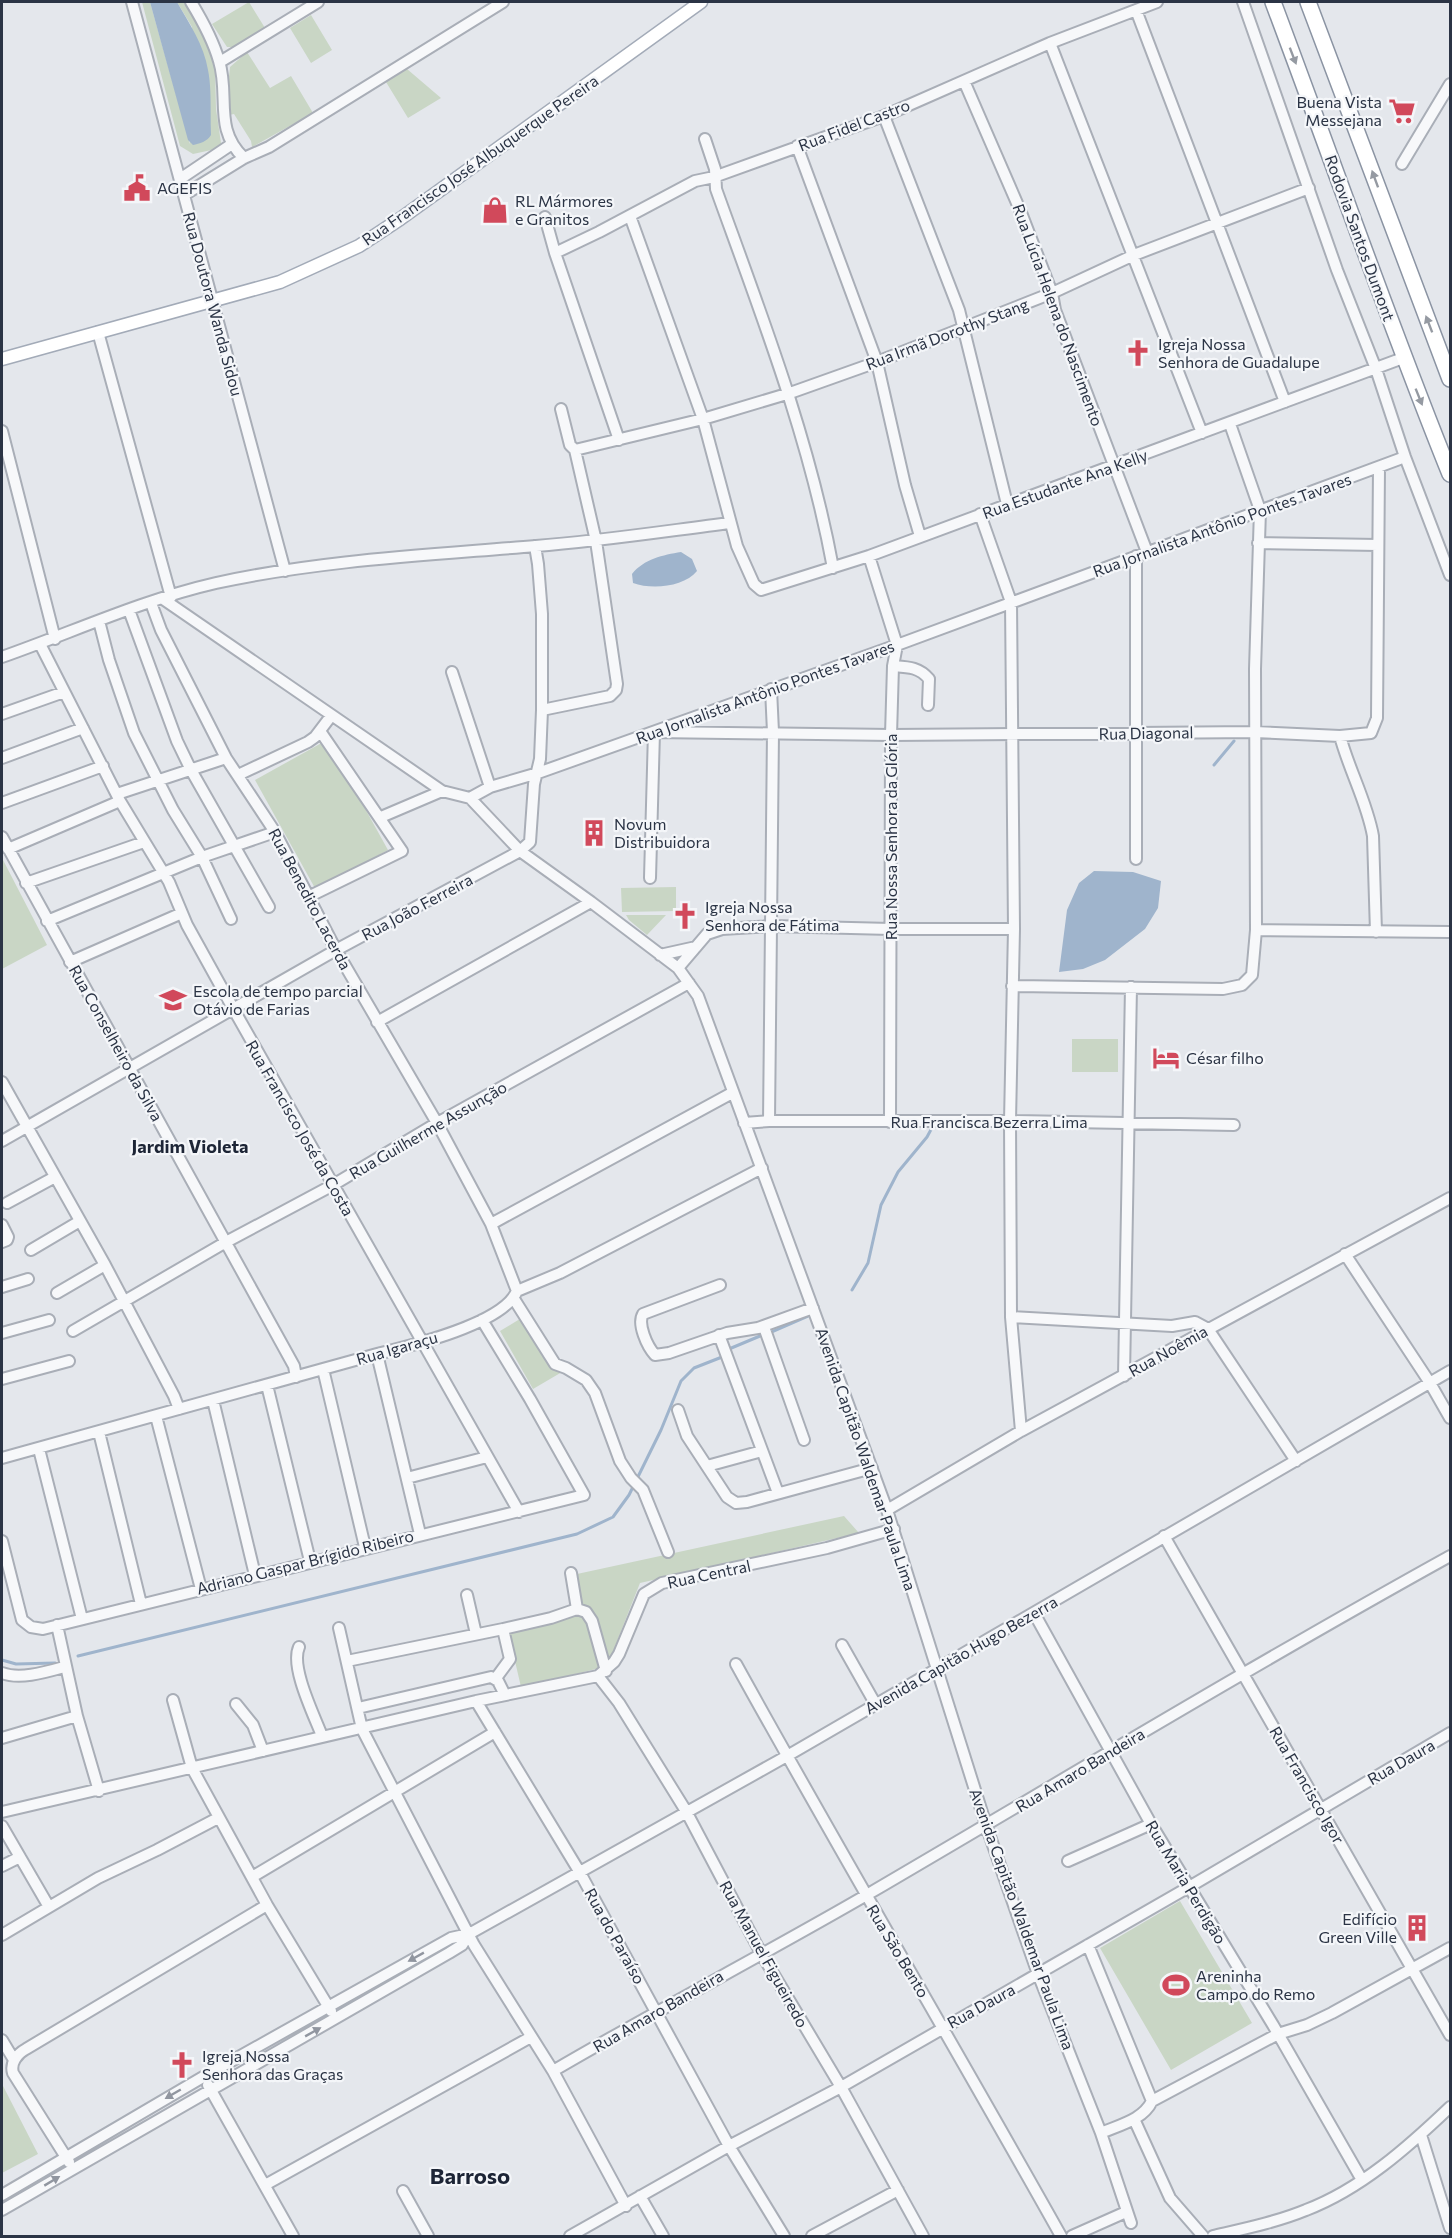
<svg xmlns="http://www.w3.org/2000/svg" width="1452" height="2238" viewBox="0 0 1452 2238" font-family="Commissioner,sans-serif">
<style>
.green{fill:#c9d6c5}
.water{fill:#9fb4cc}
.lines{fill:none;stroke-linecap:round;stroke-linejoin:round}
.stream{stroke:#9fb4cc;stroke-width:3}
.minor-casing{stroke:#a9aeb7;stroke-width:14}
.major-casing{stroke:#a3abb8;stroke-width:15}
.highway-casing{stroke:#8b94a3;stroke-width:18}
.minor{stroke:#f7f8fa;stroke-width:10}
.major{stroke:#fff;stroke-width:12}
.highway{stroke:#fff;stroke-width:15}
.oneway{fill:#959aa2}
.oneway2{fill:#9196a0}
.labels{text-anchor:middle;stroke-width:4.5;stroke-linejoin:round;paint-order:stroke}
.poi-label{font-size:16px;fill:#2b3445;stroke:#f4f6f9;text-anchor:start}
.street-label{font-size:16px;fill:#2b3445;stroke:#f4f6f9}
.neighbourhood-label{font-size:18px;font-weight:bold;fill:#1d2536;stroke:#f4f6f9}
.district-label{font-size:22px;font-weight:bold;fill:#1d2536;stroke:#f4f6f9}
</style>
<rect width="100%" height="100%" fill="#e4e7ec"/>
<!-- green -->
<path class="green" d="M142 2H150L190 144 192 27 177 2H184L201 30 215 65 216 109 221 143 219 150 216 149 193 154 180 146Z
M249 2 265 28 233 47H227L212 24Z
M311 15 332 50 311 63 290 28Z
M247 52 270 88 291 76 313 113 252 147 251 141 234 114 229 115 227 96 230 67Z
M407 69 441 98 408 118 386 82Z
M327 740 388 850 316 890 255 780Z
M2 858 47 945 2 969Z
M676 887V911L622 912 621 888Z
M626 915H666L647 935 629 920Z
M1072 1039H1118V1072H1072Z
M528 1314 562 1372 533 1389 500 1331Z
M844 1516 859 1533 640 1583 610 1659 596 1669 521 1687 508 1631 582 1613 577 1574Z
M1180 1901 1252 2023 1171 2070 1100 1948Z
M2 2084 38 2154 2 2173Z"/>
<!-- water -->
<path class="water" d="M150 2H177C189 23 204 45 208 70 212 90 210 114 211 135 208 141 199 144 193 145L188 140Z
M681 552 692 559 697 571C684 587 652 590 633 583L632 574C644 559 663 555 681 552Z
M1094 871 1133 872 1161 881 1158 908 1145 929 1105 960 1083 969 1059 972 1067 910 1079 883Z"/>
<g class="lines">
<!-- stream -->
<path class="stream" d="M1214 765 1234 741
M852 1290 868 1263 881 1205 898 1172 927 1137 934 1124
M769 1333 808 1316
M729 1349 760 1336
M78 1656 577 1534 613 1517 629 1495 661 1430 681 1381 694 1368 722 1357
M2 1660 16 1664 55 1663"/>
<defs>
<path id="minor" d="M132 2 285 571
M191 2C202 20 213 40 219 61 230 96 213 129 244 158
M1243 2 1337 270 1376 369 1405 457 1450 575
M1136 10 1285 402
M1050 43 1202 433
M220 62 318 2
M964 81 1020 210 1052 293 1055 310 1147 552
M884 116 959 310 1007 504
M705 139 715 169 716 189C761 314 809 437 833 568
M797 146 877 362 905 485 920 536
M1402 164 1450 84
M180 179 232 144
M184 195 244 158 269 147 503 2
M630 216 703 419 737 546 754 584 761 590 869 556 1403 358
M545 217 555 253 619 440
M555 253 599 232 695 181 714 177 884 116 1050 43 1157 2
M98 332 171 597
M2 431 55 639
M575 450 703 419 790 393 877 362 1052 293 1134 255 1309 188
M980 514 1011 602 1014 929 1010 1121 1011 1317 1021 1431
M1258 543 1378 545
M869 556 897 645 893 666 891 735 890 1122
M163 599 442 791 470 798 490 787 538 773 897 645 1405 457
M151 603 161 630 226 758 275 832 336 950 437 1123 491 1224 517 1291
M129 610 177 741 191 770 269 907
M99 621 109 660 134 733 173 810 202 857 231 919
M40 644 120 801 169 882 187 925 234 1010 519 1512
M2 657C73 632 142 600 216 583 321 560 430 555 536 546 601 541 666 531 730 523
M893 666C908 667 919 667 929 679L928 705
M452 672 490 787
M542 710 610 696 616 690 617 684 596 541 575 450 570 445 561 409
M2 714 64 692
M1340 736C1349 770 1367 802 1373 836L1376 932
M2 758 83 728
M238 775 308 742 315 737 331 716
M117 794 226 758
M470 798 520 851 591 902 678 968 698 996 887 1510 986 1825 1038 1974 1101 2133 1131 2223
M2 803 103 766
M381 817 442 791
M2 837 294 1366 296 1377
M8 849 120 801
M1136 859V556
M650 878 654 732 891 735 1255 732 1340 736 1371 733 1377 718 1379 468
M26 883 144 842
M308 897 402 851 320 731
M47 921 202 857 275 832
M1256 930 1450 932
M660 955 696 947
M70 962 182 913
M678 968 707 934 722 929 771 926 891 929H1014
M1012 986 1223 989 1242 985 1252 975 1256 930 1255 669 1260 510 1230 424
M377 1022 591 902
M2 1082 105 1265 174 1396 179 1409
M769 1121 773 732 771 689
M744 1123 769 1121H1010L1234 1125
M2 1141 336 950 520 851 530 842 534 784 540 759 542 710V614L538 564 535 546
M7 1203 55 1177
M491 1224 732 1093
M2 1225 8 1237 7 1240 2 1242
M31 1250 80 1221
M1345 1254 1430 1383 1450 1418
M720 1285 643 1314C637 1324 647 1346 655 1355L669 1353 727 1333 758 1328 813 1308
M2 1287 28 1279
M57 1293 105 1265
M514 1299 555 1364 566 1368 586 1380 595 1393 620 1461 631 1478 643 1490 668 1552
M1011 1317 1172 1326 1195 1322 1208 1329 1296 1461
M764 1327 804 1440
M73 1331 226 1242 333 1185 437 1123 689 983
M2 1333 49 1320
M719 1335 778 1493
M377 1354 420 1534
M323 1369 365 1547
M1124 1376 1131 987
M2 1379 69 1361
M267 1385 310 1561
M213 1400 255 1575
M678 1410 687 1436 727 1497 736 1503 747 1502 872 1468
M156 1416 201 1589
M99 1432 141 1604
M39 1449 82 1619
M2 1458 377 1354C410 1346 503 1324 517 1291L560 1273 762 1168
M707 1466 762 1451
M407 1478 487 1457
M887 1510 1021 1431 1450 1198
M1164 1536 1450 2035
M2 1541 22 1620 31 1627 43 1629 584 1495 530 1399 482 1320
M571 1573 577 1609 586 1612 592 1621 606 1671
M467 1595 476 1634
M1034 1613 1151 1824 1273 2025 1362 2180
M57 1625 77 1716 99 1791
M339 1628 362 1729 474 1945 553 2071 626 2206
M842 1645 876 1705
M299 1647C290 1667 314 1715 322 1736
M347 1661 503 1629 551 1618 577 1609
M736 1664C842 1856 954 2045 1061 2236
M2 1673C20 1680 46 1672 64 1667
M598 1676 619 1703 686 1811 761 1953 841 2087 923 2236
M496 1678 510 1659 503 1629
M173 1700 192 1768 267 1905 331 2011
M476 1701 579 1871 729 2146 784 2236
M236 1704 253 1725 263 1751
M358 1708 491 1677 498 1681 505 1695
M2 1738 77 1716
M2 1812 476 1701 598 1676 614 1662 619 1654 644 1594 662 1583 827 1548 894 1529
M2 1826 49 1907
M1068 1861 1151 1824
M2 1866 20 1857
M252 1877 495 1732
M2 1935 98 1878 157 1850 218 1818
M1088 1945 1152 2101
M2 2040 14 2060
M553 2071C657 2010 765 1954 870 1893 1063 1780 1255 1664 1450 1556
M208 2085 293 2236
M1134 2119 1170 2198 1203 2236
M1101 2133C1119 2125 1143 2120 1152 2101L1278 2034 1307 2025 1332 2013 1450 1948
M1421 2135 1450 2228
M69 2162 13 2073C10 2063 17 2054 26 2049L267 1905
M265 2185 531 2037
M403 2191 428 2236
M2 2195 203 2077 451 1938 469 1934 787 1756 1450 1371
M640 2196 663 2236
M2 2210 449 1953 462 1945 469 1934
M570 2236 729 2146 841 2087 1189 1887 1450 1733
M812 2236 898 2190
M1072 2236 1126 2212
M1213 2236C1243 2229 1277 2222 1306 2210 1361 2189 1408 2147 1450 2107"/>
<path id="major" d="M2 359 280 282 359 246 400 219 701 2"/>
<path id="highway" d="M1273 2C1332 159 1387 318 1450 474
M1308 2 1450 379"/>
</defs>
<!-- minor casing -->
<use href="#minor" class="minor-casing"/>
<!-- major casing -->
<use href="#major" class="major-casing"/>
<!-- highway casing -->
<use href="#highway" class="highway-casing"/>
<!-- minor -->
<use href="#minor" class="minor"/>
<!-- major -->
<use href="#major" class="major"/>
<!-- highway -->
<use href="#highway" class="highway"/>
</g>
<!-- one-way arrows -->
<defs><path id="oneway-solid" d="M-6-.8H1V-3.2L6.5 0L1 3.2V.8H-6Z" transform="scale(1.5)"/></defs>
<g class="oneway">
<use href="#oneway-solid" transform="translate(1293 56) rotate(69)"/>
<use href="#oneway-solid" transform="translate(1375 179) rotate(-110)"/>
<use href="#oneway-solid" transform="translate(1429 324) rotate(-111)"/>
<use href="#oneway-solid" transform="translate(1419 397) rotate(68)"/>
</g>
<g class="oneway2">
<use href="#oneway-solid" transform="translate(416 1957) rotate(151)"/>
<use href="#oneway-solid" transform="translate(313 2032) rotate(-29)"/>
<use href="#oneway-solid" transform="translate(173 2094) rotate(150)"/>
<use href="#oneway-solid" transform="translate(52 2181) rotate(-31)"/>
</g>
<!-- icons -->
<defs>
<symbol id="supermarket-bare" viewBox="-9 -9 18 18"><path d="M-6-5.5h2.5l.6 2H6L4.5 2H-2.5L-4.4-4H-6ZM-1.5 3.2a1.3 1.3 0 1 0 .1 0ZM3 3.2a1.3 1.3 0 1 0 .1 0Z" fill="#d1495b" stroke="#f4f6f9" stroke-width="2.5" paint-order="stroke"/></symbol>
<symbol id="civic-bare" viewBox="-9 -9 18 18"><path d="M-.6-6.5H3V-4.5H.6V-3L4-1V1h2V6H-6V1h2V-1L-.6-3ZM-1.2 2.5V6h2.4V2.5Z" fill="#d1495b" stroke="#f4f6f9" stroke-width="2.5" paint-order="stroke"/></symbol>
<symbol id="shop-bare" viewBox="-9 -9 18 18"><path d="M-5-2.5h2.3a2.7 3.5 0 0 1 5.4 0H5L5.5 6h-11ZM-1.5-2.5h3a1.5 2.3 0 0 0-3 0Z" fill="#d1495b" stroke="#f4f6f9" stroke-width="2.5" paint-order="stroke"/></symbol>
<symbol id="church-bare" viewBox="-9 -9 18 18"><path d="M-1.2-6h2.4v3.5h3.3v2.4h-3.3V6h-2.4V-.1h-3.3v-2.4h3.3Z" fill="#d1495b" stroke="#f4f6f9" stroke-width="2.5" paint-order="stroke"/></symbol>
<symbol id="building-bare" viewBox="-9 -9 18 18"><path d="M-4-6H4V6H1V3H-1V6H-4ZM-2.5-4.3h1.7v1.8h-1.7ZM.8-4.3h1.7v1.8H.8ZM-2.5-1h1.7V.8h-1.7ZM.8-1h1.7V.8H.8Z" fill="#d1495b" stroke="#f4f6f9" stroke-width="2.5" paint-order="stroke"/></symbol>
<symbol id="school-bare" viewBox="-9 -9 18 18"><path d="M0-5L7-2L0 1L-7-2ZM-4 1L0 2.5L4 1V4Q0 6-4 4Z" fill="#d1495b" stroke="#f4f6f9" stroke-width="2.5" paint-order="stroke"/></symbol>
<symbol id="hotel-bare" viewBox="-9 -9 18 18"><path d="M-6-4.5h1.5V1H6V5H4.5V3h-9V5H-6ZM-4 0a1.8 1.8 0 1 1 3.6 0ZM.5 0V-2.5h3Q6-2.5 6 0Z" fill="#d1495b" stroke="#f4f6f9" stroke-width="2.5" paint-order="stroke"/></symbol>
<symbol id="stadium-bare" viewBox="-9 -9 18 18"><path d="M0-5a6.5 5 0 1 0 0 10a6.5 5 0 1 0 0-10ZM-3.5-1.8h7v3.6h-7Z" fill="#d1495b" stroke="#f4f6f9" stroke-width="2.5" paint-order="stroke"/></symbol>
</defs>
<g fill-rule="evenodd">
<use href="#supermarket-bare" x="1383" y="92" width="38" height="38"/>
<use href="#civic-bare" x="118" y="169" width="38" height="38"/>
<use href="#shop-bare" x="476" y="191" width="38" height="38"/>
<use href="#church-bare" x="1119" y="334" width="38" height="38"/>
<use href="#building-bare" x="575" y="814" width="38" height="38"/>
<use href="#church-bare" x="666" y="897" width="38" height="38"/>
<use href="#school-bare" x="154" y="981" width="38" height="38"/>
<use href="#hotel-bare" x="1147" y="1039" width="38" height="38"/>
<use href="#building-bare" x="1398" y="1909" width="38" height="38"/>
<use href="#stadium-bare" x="1157" y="1966" width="38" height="38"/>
<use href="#church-bare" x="163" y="2046" width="38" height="38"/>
</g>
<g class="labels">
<!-- poi labels -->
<g class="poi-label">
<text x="1382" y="108" text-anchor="end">Buena Vista<tspan x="1382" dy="18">Messejana</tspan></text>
<text x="157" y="194">AGEFIS</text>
<text x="515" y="207">RL Mármores<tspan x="515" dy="18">e Granitos</tspan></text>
<text x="1158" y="350">Igreja Nossa<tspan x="1158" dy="18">Senhora de Guadalupe</tspan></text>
<text x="614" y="830">Novum<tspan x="614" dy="18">Distribuidora</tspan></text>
<text x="705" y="913">Igreja Nossa<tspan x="705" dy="18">Senhora de Fátima</tspan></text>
<text x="193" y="997">Escola de tempo parcial<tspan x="193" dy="18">Otávio de Farias</tspan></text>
<text x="1186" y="1064">César filho</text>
<text x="1397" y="1925" text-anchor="end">Edifício<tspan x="1397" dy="18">Green Ville</tspan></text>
<text x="1196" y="1982">Areninha<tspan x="1196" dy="18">Campo do Remo</tspan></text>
<text x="202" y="2062">Igreja Nossa<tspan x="202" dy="18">Senhora das Graças</tspan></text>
</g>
<!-- street labels -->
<g class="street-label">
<text transform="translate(854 125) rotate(-21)" y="6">Rua Fidel Castro</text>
<text transform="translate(480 160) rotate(-35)" y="6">Rua Francisco José Albuquerque Pereira</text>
<text transform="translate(1360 238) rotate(70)" y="6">Rodovia Santos Dumont</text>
<text transform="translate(213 304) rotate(75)" y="6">Rua Doutora Wanda Sidou</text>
<text transform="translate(1058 315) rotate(70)" y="6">Rua Lúcia Helena do Nascimento</text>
<text transform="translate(947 334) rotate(-21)" y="6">Rua Irmã Dorothy Stang</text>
<text transform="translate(1065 484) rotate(-20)" y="6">Rua Estudante Ana Kelly</text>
<text transform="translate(1222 525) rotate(-20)" y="6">Rua Jornalista Antônio Pontes Tavares</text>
<text transform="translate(765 692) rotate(-20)" y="6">Rua Jornalista Antônio Pontes Tavares</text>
<text transform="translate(1146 733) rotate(-1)" y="6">Rua Diagonal</text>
<text transform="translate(891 837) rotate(-90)" y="6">Rua Nossa Senhora da Glória</text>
<text transform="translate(310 899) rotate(62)" y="6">Rua Benedito Lacerda</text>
<text transform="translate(417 907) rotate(-28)" y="6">Rua João Ferreira</text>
<text transform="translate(116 1043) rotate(61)" y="6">Rua Conselheiro da Silva</text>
<text x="989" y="1128">Rua Francisca Bezerra Lima</text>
<text transform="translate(300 1128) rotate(60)" y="6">Rua Francisco José da Costa</text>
<text transform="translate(428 1130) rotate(-30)" y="6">Rua Guilherme Assunção</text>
<text transform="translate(397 1348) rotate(-16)" y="6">Rua Igaraçu</text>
<text transform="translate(1168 1351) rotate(-29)" y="6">Rua Noêmia</text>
<text transform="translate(866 1459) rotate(71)" y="6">Avenida Capitão Waldemar Paula Lima</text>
<text transform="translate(305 1562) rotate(-14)" y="6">Adriano Gaspar Brígido Ribeiro</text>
<text transform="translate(709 1574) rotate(-12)" y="6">Rua Central</text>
<text transform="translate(961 1655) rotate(-30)" y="6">Avenida Capitão Hugo Bezerra</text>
<text transform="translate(1401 1762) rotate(-30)" y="6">Rua Daura</text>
<text transform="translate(1080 1770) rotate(-31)" y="6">Rua Amaro Bandeira</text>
<text transform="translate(1307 1785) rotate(60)" y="6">Rua Francisco Igor</text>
<text transform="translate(1186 1882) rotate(59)" y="6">Rua Maria Perdigão</text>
<text transform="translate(1022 1919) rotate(70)" y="6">Avenida Capitão Waldemar Paula Lima</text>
<text transform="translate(615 1936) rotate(61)" y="6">Rua do Paraíso</text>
<text transform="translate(898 1951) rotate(59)" y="6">Rua São Bento</text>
<text transform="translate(764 1954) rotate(61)" y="6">Rua Manuel Figueiredo</text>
<text transform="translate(981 2006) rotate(-29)" y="6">Rua Daura</text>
<text transform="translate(658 2011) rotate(-30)" y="6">Rua Amaro Bandeira</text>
</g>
<!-- neighbourhood labels -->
<g class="neighbourhood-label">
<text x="190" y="1153">Jardim Violeta</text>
</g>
<!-- district labels -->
<g class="district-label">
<text x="470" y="2184">Barroso</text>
</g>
</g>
<!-- border -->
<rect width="1452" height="2238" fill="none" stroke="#2b3445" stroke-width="6"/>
</svg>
